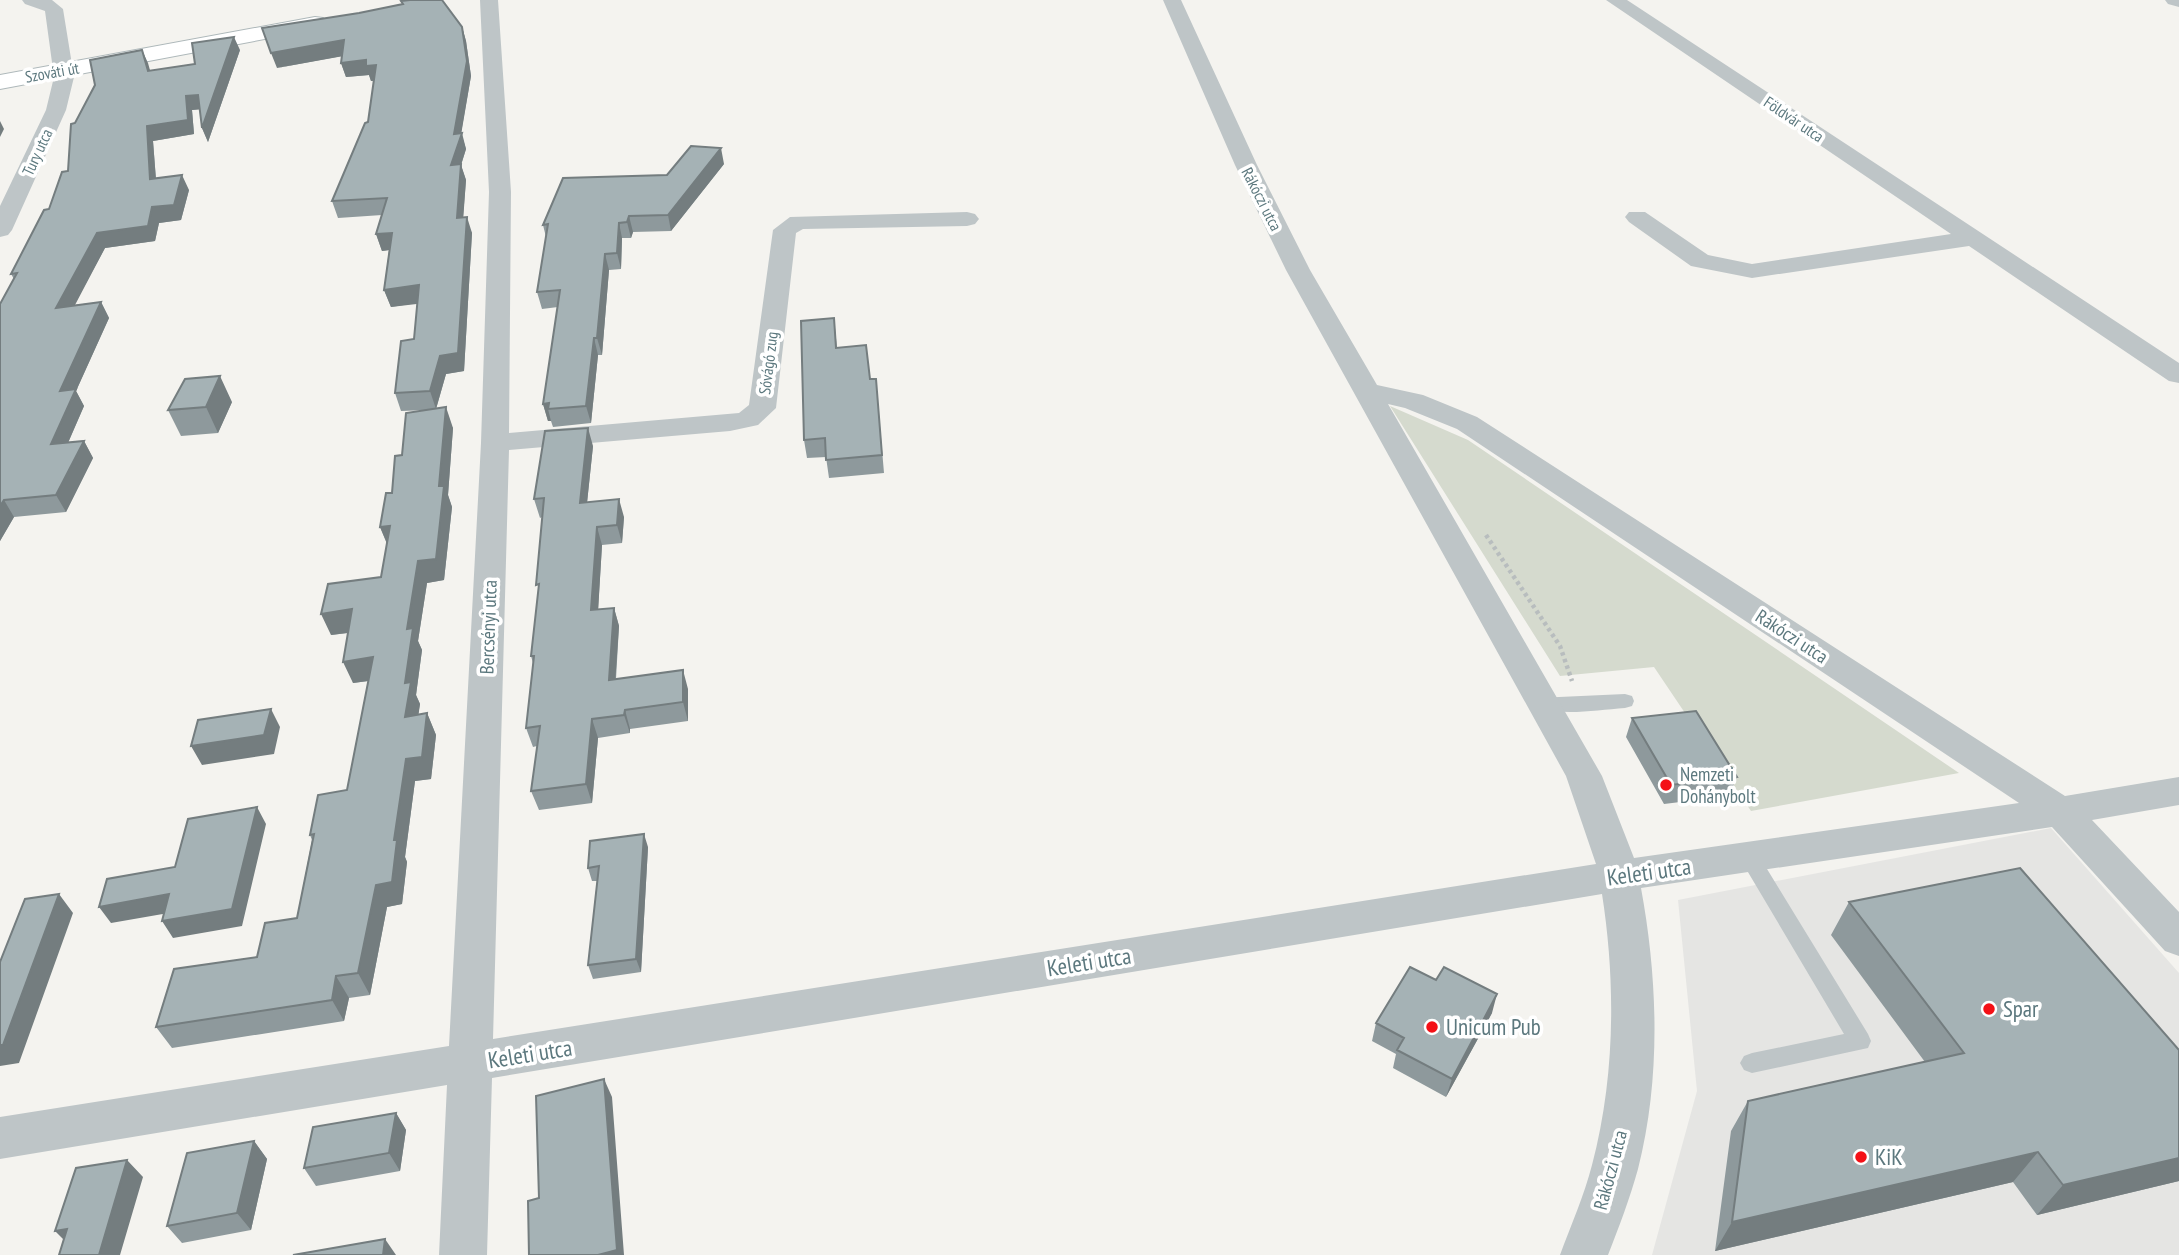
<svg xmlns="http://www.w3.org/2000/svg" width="2179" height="1255" viewBox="0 0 2179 1255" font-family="'PT Sans Narrow',sans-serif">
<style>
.built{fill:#e5e5e3}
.green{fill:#d5dace}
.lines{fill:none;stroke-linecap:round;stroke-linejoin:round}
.secondary-casing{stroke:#aeb8ba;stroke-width:2}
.path{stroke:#b8bdbe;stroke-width:4.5;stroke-dasharray:3.5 3.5;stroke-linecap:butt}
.lane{fill:#bec5c7;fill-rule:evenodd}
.street{fill:#bec5c7;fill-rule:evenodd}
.secondary{fill:#fff;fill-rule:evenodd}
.wall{fill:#8e999c}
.shaded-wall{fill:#747d7f}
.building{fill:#a5b2b5;stroke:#747d7f;stroke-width:2}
.poi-dot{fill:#f41016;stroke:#fff;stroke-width:2.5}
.labels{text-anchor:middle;stroke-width:7;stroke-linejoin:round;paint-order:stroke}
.far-street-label{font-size:16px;fill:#5c787e;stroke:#fff}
.street-label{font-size:19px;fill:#5c787e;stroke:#fff}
.poi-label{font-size:19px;fill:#5c787e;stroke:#fff;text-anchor:start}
.near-street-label{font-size:23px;fill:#5c787e;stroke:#fff}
.near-poi-label{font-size:23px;fill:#5c787e;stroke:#fff;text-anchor:start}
</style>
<rect width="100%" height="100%" fill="#f4f3ef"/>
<!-- built -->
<path class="built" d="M2051 828 2179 973V1255H1652L1697 1091 1678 900Z"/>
<!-- green -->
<path class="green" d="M1390 406 1468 440 1959 773 1751 811 1654 667 1560 676Z"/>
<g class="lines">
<defs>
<path id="secondary" d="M315 17 323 18 326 23 323 28 0 89V75Z"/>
</defs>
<!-- secondary casing -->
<use href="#secondary" class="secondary-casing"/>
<!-- path -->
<path class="path" d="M1486 535 1560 646 1572 681"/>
<!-- lane -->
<path class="lane" d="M1625 694 1632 696 1634 701 1632 706 1625 708C1597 710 1565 716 1537 708L1535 703 1537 698Z
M1749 849 1756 851 1868 1034 1871 1041 1868 1048 1752 1073 1744 1070 1740 1063 1744 1056 1752 1053 1844 1034 1739 857 1742 851Z"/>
<!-- street -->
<path class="street" d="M22 0H52L63 9 74 77 66 110 12 230 8 235 0 237V206L46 110 54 77 45 11 25 4Z
M480 0H498L511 192 509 433 739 413 749 405 773 230 790 217 967 212 975 214 979 219 975 224 967 226 803 229 796 233 776 408 758 425 730 431 509 450 493 1039 1596 864 1566 776 1286 270 1235 165 1163 0H1181L1257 165 1310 270 1377 385 1423 395 1477 417 2065 796 2179 777V805L2092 820 2179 912V956L2165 951 2052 827 1641 888C1658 980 1661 1079 1638 1169 1630 1198 1619 1227 1608 1255H1560C1571 1225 1584 1196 1592 1165 1615 1078 1616 983 1602 894L492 1078 487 1255H439L447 1085 0 1159V1117L449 1046 481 443 489 192ZM1388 404 1405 408 1457 429 2019 803 1634 858 1602 776Z
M1606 0H1627L2179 363V383L2169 381 1969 246 1752 278 1691 266 1629 222 1625 217 1629 212H1645L1708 255 1752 264 1951 234Z
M2165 0H2179V7L2168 4Z"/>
<!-- secondary -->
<use href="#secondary" class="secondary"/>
</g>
<!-- wall -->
<path class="wall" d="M462 27 466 41 471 76 461 133 466 149 461 165 466 180 463 217 472 233 464 371 446 374 436 409 453 428 448 495 452 507 444 580 427 583 418 641 422 650 416 695 420 704 418 715 427 713 436 735 431 779 415 781 405 857 407 862 402 904 387 907 370 995 349 998 344 1021 172 1048 156 1027 257 957 297 918 312 840 310 835 347 790 368 681 353 683 348 633 331 635 381 577 387 544 380 527 392 493 402 455 428 410 401 411 395 393 414 339 417 303 391 307 384 290 389 250 382 251 376 234 382 215 338 218 332 201 368 122 374 81H371L369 75 346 77 341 63 342 56 277 68Z
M142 50 150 71 195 64 240 50 208 142 202 128 200 109 192 110 194 134 153 141 156 179 189 190 181 220 159 223 155 241 105 248 74 305 101 302 109 318 76 391 84 406 68 443 84 441 93 458 66 512 14 517 0 541V304L14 279 11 274 49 209 68 171 75 123Z
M724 164 671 231 633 232 631 238H622L621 269 609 270 602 355H598L591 423 553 427 551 421H548L543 404 558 307 542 309 537 292 546 237 543 225 667 175Z
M834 318 837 348 870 379H876L884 473 829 478 826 457 807 458 804 440Z
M232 402 218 433 181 436 168 410Z
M593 446 587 503 624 517 622 543 602 545 598 610 614 608 619 626 616 679 688 689V721L630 729V733L598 738 592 803 539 810 531 791 537 746 533 747 526 728 533 663 531 656 539 592 542 517 540 518 534 499Z
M1632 718 1737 777 1729 796 1664 804 1626 737Z
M648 847 641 972 593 979 588 965 597 881H592L588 868Z
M1849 902 2179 1181 2037 1215 2013 1182 1715 1251 1731 1131 1748 1101 1925 1062 1831 935Z
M1492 1013 1446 1097 1393 1068 1396 1054 1372 1041 1376 1023Z
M396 1113 406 1130 400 1171 316 1186 304 1168Z
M254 1141 267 1159 251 1230 182 1243 167 1226Z"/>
<!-- shaded-wall -->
<path class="shaded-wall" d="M462 27 466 41 471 76 461 135 462 133 466 149 461 165 466 180 462 235 457 218 451 165Z
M234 37 240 50 208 142 202 128Z
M344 40 349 55 277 68 271 53Z
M142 50 148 63 154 85 148 71Z
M366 60 376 65 381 80 371 81 369 75 346 77 341 63Z
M198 95 204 109 192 110 194 134 153 141 157 194 150 179 147 126 186 96Z
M0 121 4 129 0 137Z
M721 148 724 164 671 231 668 215Z
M182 175 189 190 181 220 159 223 155 241 105 248 65 324 56 308 97 233 152 207Z
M629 216 633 232 631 238 627 222Z
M467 217 472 233 464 371 446 374 436 409 430 391Z
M619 223 622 238 621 269 617 253Z
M392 233 397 249 382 251 376 234Z
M605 254 609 270 602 355 597 338Z
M419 285 425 303 391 307 384 290Z
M101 302 109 318 76 391 84 406 60 461 51 444 60 391Z
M594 338 598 355 591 423 586 406Z
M220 376 232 402 218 433 206 407Z
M549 403 548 409 551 421H548L543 404Z
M446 407 453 428 448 495 452 507 444 580 427 583 418 641 422 650 416 695 420 704 415 739 405 717 407 629 418 561 439 486Z
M588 428 593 446 585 522 580 503Z
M84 441 93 458 66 512 56 495Z
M619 499 624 517 622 543 617 525Z
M4 500 14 517 0 541V506Z
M390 526 389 548 380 527Z
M597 527 602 545 597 629 591 610Z
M614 608 619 626 614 699 609 680Z
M352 609 362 631 331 635 321 614Z
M373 657 383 679 353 683 343 662Z
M683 670 688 689V721L683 702Z
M271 709 280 727 274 754 202 765 191 746Z
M625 710 630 729V733L624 715Z
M427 713 436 735 431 779 415 781 405 857 407 862 402 904 387 907 370 995 358 973 376 885 394 840 406 759Z
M592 719 598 738 592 803 586 784Z
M257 807 266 824 242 926 173 938 162 921Z
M644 834 648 847 641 972 636 959Z
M59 894 73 913 19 1063 0 1066V1045Z
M169 894 180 911 111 923 99 907Z
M336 976 349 998 344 1021 332 1000Z
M1497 994 1492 1013 1446 1097 1452 1079Z
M604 1079 612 1097 624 1255H598Z
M396 1113 406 1130 400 1171 389 1153Z
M254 1141 267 1159 251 1230 237 1213Z
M2038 1152 2013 1182 1715 1251 1732 1222Z
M2179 1158V1181L2037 1215 2063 1185Z
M127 1160 143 1177 120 1255H99Z
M67 1229 72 1248 55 1231Z
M385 1239 396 1255H383Z"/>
<!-- building -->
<path class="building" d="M410 0H442L462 27 467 61 454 134 462 133 451 165 461 164 457 218 467 217 458 353 440 356 430 391 395 393 401 341 414 339 419 285 384 290 392 233 376 234 387 198 332 201 365 123 368 122 376 65 366 66V60L341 63 344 40 271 53 262 28 359 13 403 4 401 1Z
M234 37 202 128 198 95 186 96 188 120 147 126 150 179 182 175 174 205 152 207 148 226 97 233 56 308 101 302 60 391 76 389 51 444 84 441 56 495 4 500 0 506V304L17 273 11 274 44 210 49 209 62 172 68 171 71 124 75 123 95 85 90 60 142 50 148 71 195 64 192 43Z
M691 146 721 148 668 215 629 216 627 222 619 223 617 253 605 254 597 338H594L586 406 548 409 549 403 543 404 560 290 537 292 548 224 543 225 563 178 667 175Z
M834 318 836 348 866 345 870 379H876L882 455 826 460 825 438 804 440 801 321Z
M220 376 206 407 168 410 185 379Z
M446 407 439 486H444L436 559 418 561 407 629 413 628 405 683 411 682 405 717 427 713 422 757 406 759 394 840H397L392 882 376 885 358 973 336 976 332 1000 156 1027 174 969 257 957 265 923 297 918 314 834 310 835 318 795 347 790 373 657 343 662 352 609 321 614 328 584 381 577 390 526 380 527 386 493H392L395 456 402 455 406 413Z
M588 428 580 503 619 499 617 525 597 527 591 610 614 608 609 680 683 670V702L625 710 624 715 592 719 586 784 531 791 540 726 526 728 534 656H531L539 584 536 585 544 498 534 499 545 431Z
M271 709 264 735 191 746 198 720Z
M1696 711 1737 777 1671 785 1632 718Z
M257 807 232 909 162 921 169 894 99 907 107 879 175 867 188 819Z
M644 834 636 959 588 965 599 866 588 868 590 841Z
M2020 868 2179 1050V1158L2063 1185 2038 1152 1732 1222 1748 1101 1964 1053 1849 902Z
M59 894 3 1045H0V962L25 899Z
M1410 967 1436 980 1444 967 1497 994 1452 1079 1397 1050 1404 1038 1376 1023Z
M604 1079 617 1250 598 1255H529L528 1201 539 1198 536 1096Z
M396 1113 389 1153 304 1168 313 1127Z
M254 1141 237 1213 167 1226 187 1153Z
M127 1160 99 1255H59L67 1229 55 1231 76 1168Z
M385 1239 383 1255H293Z"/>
<!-- markers -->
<g class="poi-dot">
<circle cx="1666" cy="785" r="7"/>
<circle cx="1989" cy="1009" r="7"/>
<circle cx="1432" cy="1027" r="7"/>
<circle cx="1861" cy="1157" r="7"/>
</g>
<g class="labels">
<!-- far-street labels -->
<g class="far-street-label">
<text transform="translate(52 72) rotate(-10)" y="6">Szováti út</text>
<text transform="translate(1794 119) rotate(34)" y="6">Földvár utca</text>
<text transform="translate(37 152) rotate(-65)" y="6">Tury utca</text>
<text transform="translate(1262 199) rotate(63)" y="6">Rákóczi utca</text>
<text transform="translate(768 363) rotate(-83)" y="6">Sóvágó zug</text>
</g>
<!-- street labels -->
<g class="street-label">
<text transform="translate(488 627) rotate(-88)" y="7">Bercsényi utca</text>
<text transform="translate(1792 636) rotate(33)" y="7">Rákóczi utca</text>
<text transform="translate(1610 1170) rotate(-75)" y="7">Rákóczi utca</text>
</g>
<!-- poi labels -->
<g class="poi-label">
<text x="1680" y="781">Nemzeti<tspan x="1680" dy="22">Dohánybolt</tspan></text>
</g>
<!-- near-street labels -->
<g class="near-street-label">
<text transform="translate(1649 872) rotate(-8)" y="8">Keleti utca</text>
<text transform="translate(1089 962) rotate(-9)" y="8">Keleti utca</text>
<text transform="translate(530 1054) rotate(-9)" y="8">Keleti utca</text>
</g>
<!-- near-poi labels -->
<g class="near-poi-label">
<text x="2003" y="1017">Spar</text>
<text x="1446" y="1035">Unicum Pub</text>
<text x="1875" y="1165">KiK</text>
</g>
</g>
</svg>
